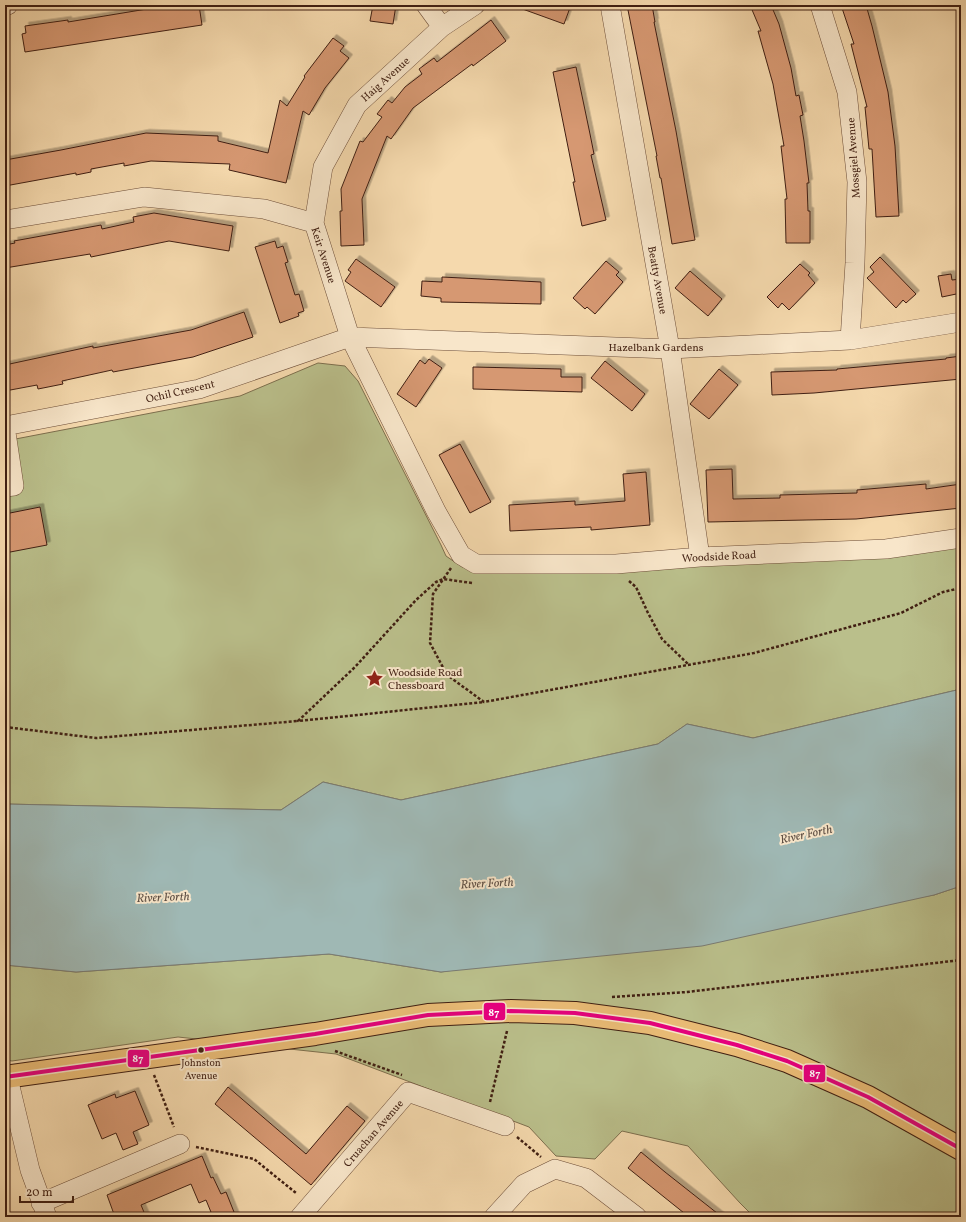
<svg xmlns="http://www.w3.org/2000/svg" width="966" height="1222" viewBox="0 0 966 1222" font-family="Vollkorn,serif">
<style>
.green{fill:#babf8b;stroke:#7d6f4e}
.water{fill:#9fb8b4;stroke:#797b73}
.building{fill:#d69872;stroke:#401f12;filter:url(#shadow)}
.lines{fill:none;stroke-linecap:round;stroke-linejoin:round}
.minor-casing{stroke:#6d4e39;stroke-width:20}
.major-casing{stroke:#401f12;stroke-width:24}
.path{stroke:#401f12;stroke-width:2.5;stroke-dasharray:3 2;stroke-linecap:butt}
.minor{stroke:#f8e6ca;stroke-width:19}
.major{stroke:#eabc76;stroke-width:22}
.bus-1-casing{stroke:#f8e6ca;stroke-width:7}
.bus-1{stroke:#e5007d;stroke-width:4}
.bus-dot{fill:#401f12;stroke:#f8e6ca;stroke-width:1.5}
.labels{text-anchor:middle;stroke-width:4;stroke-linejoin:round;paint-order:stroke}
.bus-label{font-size:10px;fill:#401f12;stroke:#f8e6ca}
.street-label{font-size:11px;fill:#401f12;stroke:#f8e6ca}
.poi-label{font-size:11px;fill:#401f12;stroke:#f8e6ca;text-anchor:start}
.water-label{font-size:12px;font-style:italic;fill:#5c4d43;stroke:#f8e6ca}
.line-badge{stroke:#f8e6ca;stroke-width:1.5}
.badge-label{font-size:11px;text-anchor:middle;font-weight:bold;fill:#fff}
</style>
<defs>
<filter id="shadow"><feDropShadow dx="3.5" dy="-3.5" stdDeviation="0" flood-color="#0004"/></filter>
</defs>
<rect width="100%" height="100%" fill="#f5d9ad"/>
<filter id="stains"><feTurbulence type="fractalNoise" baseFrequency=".005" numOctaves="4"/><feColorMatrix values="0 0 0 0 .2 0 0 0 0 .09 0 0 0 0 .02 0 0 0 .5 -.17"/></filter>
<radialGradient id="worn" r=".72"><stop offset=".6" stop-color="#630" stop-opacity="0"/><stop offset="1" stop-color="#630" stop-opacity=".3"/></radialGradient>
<!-- green -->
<path class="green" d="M318 363 345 366 358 381 441 545 446 556 462 567 545 571 961 544V689L753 738 687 724 658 744 401 800 323 782 281 810 5 804V441L240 396Z
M961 886V1217H754L740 1203 688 1146 622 1131 595 1159 556 1156 529 1127 336 1054 178 1037 12 1061 5 1060V965L76 972 329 954 441 972 934 895Z"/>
<!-- water -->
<path class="water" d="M961 689V886L934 895 702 946 441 972 329 954 76 972 5 965V804L281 810 323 782 401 800 658 744 687 724 753 738Z"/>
<!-- building -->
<path class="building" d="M161 5H199L202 25 25 52 22 34 26 33 25 26 68 20V22L153 8V6Z
M373 5H396L393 24 370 21Z
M517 5H571L564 24 517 7Z
M627 5H652L655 22H654L676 131 695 240 672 244 661 178H660L656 156H657Z
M750 5H771L779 24 791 68 796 96 799 95 803 115 800 116 804 141 809 183H807L808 211H810V243H786L785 199H787L781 146H784L773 84 758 31H761Z
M841 5H866L872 26 888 92 895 146 899 216 876 217 872 149H869L865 107H867L851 44H854Z
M491 20 506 41 473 66 472 64 413 108 391 139 387 136 362 199 364 245 341 246 340 211H342L341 189 360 141 363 142 382 117 377 114 388 100 392 103 405 87 422 74 419 69 434 58 437 62Z
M333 38 344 46 340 51 349 58 325 88 309 115 303 111 286 183 229 170 230 164 151 161 124 166V163L91 169V172L76 175V173L5 186V160L61 150 146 133 218 136V141L268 153 280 100 287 106 305 77 304 76Z
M576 67 590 134 594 154 591 155 606 220 582 226 573 182H575L553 72Z
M154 213 233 226 229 251 169 241 91 257 90 254 5 268V245L15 243 14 241 101 225 102 229 134 222 133 217Z
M275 241 277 248 283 246 288 262 285 263 295 295 299 294 304 311 298 313 299 316 280 323 255 247Z
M880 257 916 294 906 303 903 300 896 308 867 278 874 272 870 267Z
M356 259 395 287 381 307 345 281 351 272 348 270Z
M606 261 619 272 616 275 623 282 595 314 587 307 585 309 573 298Z
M800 264 810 273 808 275 815 283 789 310 782 303 778 308 767 297Z
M690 271 722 299 708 316 675 288Z
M951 274 952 280 961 279V293L942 297 938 276Z
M442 277 541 282V304L441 302V298L421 296 422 281 442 282Z
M244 312 253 337 193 357 113 372 112 370 62 381 63 384 38 389 37 385 5 391V365L93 346V348L191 330Z
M961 356V379L814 393 772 395 771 372 837 370V369L946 359V358Z
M429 359 442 368 416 407 397 394 420 360 425 364Z
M605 361 645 394 632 411 591 378Z
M473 367 561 369V377H582V392L473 389Z
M719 369 738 385 709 419 690 404Z
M460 444 491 502 470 513 439 455Z
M732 469 733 499 780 498V495L857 493V490L926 484V489L961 484V508L856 519 708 522 706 470Z
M646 472 650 525 591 530V527L510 531 509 505 575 501V505L625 501 623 474Z
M40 507 47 545 5 553V514Z
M228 1087 306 1154 347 1106 365 1121 311 1185 215 1104Z
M135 1091 149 1125 133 1132 138 1144 123 1150 116 1133 102 1139 88 1105 115 1094 116 1098Z
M641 1152 665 1172 722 1217H689L664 1197 628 1168Z
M202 1156 211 1178 213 1177 221 1194 226 1192 236 1217H213L206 1200 199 1203 191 1184 141 1205 146 1217H115L107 1195Z"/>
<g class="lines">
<defs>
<path id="minor" d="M426 5 442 27
M610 5 670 349 700 557
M820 5 847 92 857 182 855 263 850 340
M5 6 8 5
M5 220 144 197 264 209 314 223 350 337 436 511 461 555 476 564H616L700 557 886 549 961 538
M314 223 323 167 357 105 442 27 475 5
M5 487 14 486 5 426 199 389 350 337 670 349 850 340 961 322
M8 1078 30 1170 47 1217
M41 1203 180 1144
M300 1217 408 1092 505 1126
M494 1217 524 1184 555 1169 586 1178 637 1217"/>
<path id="major" d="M5 1077 315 1034 428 1015 511 1011 575 1013 650 1023 737 1045 787 1061 868 1097 961 1149"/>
</defs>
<!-- minor casing -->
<use href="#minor" class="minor-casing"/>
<!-- major casing -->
<use href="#major" class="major-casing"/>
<!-- path -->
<path class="path" d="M451 568 433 594 430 643 447 675 484 702 754 653 901 613 943 592 961 588
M629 581 636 587 648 613 662 639 689 665
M472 583 443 579 436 582 416 600 355 667 298 721 484 702
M5 727 96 738 298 721
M612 997 687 992 961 960
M335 1051 402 1075
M154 1075 174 1127
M490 1102 507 1031
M517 1137 541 1157
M196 1147 254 1159 296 1193"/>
<!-- minor -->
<use href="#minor" class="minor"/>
<!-- major -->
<use href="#major" class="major"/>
<defs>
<path id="bus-1" d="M5 1077 315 1034 428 1015 511 1011 575 1013 650 1023 737 1045 787 1061 868 1097 961 1149"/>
</defs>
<!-- bus-1 casing -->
<use href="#bus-1" class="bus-1-casing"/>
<!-- bus-1 -->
<use href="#bus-1" class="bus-1"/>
</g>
<!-- icons -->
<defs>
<symbol id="sight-bare" viewBox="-9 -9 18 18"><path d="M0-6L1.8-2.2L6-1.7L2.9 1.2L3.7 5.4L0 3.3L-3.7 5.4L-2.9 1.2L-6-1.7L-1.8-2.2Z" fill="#8f2418" stroke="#f8e6ca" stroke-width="2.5" paint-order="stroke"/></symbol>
</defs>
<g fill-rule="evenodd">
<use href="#sight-bare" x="362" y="666" width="25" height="25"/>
</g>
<!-- markers -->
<circle class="bus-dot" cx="201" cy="1050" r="3.5"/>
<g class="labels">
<!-- bus labels -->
<g class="bus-label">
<text x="201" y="1066">Johnston<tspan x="201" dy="13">Avenue</tspan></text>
</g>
<!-- street labels -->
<g class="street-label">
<text transform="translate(385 79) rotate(-42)" y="4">Haig Avenue</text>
<text transform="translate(853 158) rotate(-94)" y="4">Mossgiel Avenue</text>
<text transform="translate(324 255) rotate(72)" y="4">Keir Avenue</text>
<text transform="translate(658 280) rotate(80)" y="4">Beatty Avenue</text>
<text x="656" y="351">Hazelbank Gardens</text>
<text transform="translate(180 391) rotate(-13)" y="4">Ochil Crescent</text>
<text transform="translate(719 556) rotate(-3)" y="4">Woodside Road</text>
<text transform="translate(373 1133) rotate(-49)" y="4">Cruachan Avenue</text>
</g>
<!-- poi labels -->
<g class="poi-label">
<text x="388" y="676">Woodside Road<tspan x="388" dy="13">Chessboard</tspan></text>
</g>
<!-- water labels -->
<g class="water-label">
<text transform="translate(806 834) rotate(-12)" y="4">River Forth</text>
<text transform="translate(487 883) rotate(-3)" y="4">River Forth</text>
<text transform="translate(163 897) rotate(-2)" y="4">River Forth</text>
</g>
</g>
<g class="line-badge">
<rect x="483" y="1002" width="23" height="19" rx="4" fill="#e5007d"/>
<rect x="127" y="1049" width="23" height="19" rx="4" fill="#e5007d"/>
<rect x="803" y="1064" width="23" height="19" rx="4" fill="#e5007d"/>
</g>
<g class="badge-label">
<text x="494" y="1016">87</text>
<text x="138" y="1062">87</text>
<text x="815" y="1077">87</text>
</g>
<!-- margin -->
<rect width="966" height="1222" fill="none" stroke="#f5d9ad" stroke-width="20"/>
<rect x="6" y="6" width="954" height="1210" fill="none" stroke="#401f12" stroke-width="2"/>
<rect x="10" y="10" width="946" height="1202" fill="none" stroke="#401f12"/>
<!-- scale -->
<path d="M20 1196v6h53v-6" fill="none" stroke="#401f12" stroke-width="2"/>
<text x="26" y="1196" font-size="12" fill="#401f12" stroke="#f8e6ca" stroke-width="3" paint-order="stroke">20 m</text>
<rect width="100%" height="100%" filter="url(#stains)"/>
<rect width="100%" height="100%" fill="url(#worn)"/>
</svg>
